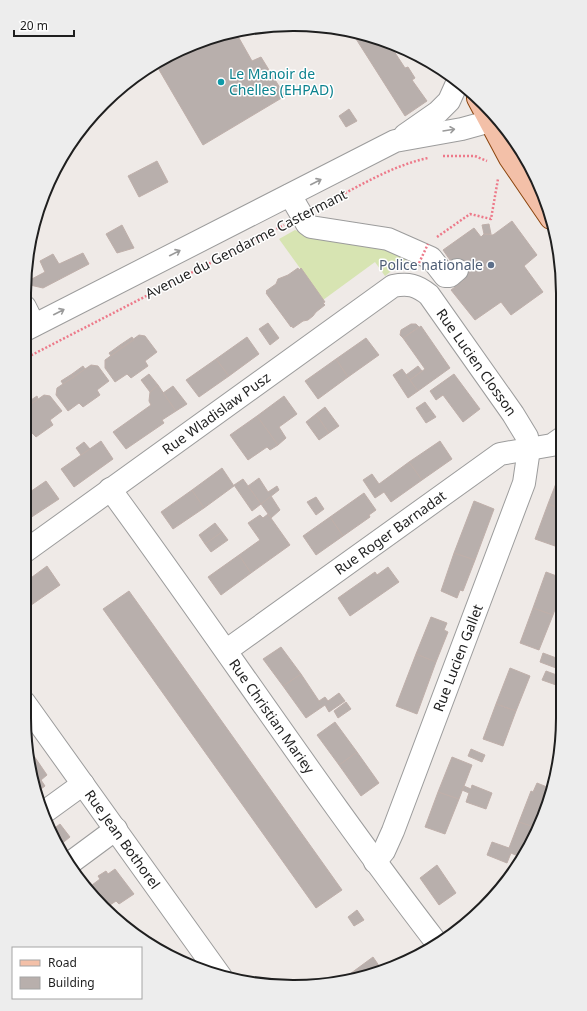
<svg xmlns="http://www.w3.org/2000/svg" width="587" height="1011" viewBox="0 0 587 1011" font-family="'Noto Sans',sans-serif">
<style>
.grass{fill:#d7e4b2}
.building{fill:#b8afac;stroke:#bfafaa}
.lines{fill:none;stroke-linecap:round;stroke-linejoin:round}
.minor-casing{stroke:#9c9c9c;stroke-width:24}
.major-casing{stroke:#8c450e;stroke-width:24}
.path{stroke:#ed7a8a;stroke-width:2.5;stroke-dasharray:2 2;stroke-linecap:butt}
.minor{stroke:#fff;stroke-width:22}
.major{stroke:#f3c0a8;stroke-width:22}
.path-bridge{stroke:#ed7a8a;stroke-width:2.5;stroke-dasharray:2 2;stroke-linecap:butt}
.oneway{stroke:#9a9a9a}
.culture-dot{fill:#0f9aa8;stroke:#fff;stroke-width:1.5}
.service-dot{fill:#5c6f8a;stroke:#fff;stroke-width:1.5}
.labels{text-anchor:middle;stroke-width:3;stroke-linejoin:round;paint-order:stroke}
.culture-label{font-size:14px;fill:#0d838f;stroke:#fff;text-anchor:start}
.street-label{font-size:14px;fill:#1f1f1f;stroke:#fff}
.service-label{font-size:14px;fill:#4e5e75;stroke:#fff;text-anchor:end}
.rim{fill:none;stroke:#1f1f1f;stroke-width:2}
</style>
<rect width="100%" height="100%" fill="#efeae7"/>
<!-- grass -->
<path class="grass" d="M295 230 307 235 383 245 409 257 385 276 375 262 323 300 279 239Z"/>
<!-- building -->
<path class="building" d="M235 31 252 61 261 57 285 96 203 145 158 68 208 39Z
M351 31 388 42 405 68 408 67 415 78 412 80 427 101 405 116Z
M349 109 357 121 346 127 339 116Z
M157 161 168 182 139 197 128 176Z
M512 221 537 255 524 266 543 292 511 315 501 302 475 320 451 290 464 280 443 250 474 228 481 237 484 234 493 235Z
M489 224 491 234H484L482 225Z
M122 225 134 248 117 253 106 234Z
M83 253 89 264 43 288 30 285 28 281 45 272 40 261 53 254 59 264Z
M298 268 299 270 301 268 325 302 323 303 325 305 316 312 313 316 308 320 303 321 293 328 292 326 291 327 266 293 267 292 266 291 276 284 278 279 288 275Z
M268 323 279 338 270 345 259 329Z
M411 324H416L419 327 403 338 400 335 401 330Z
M421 326 450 368 418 391 410 380 425 369 403 338Z
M139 335 145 336 157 352 145 361 148 366 131 378 127 374 115 382 105 368V360Z
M132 337 134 340 122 348 120 345Z
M247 337 259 354 229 376 216 359Z
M366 338 379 355 348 377 336 359Z
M120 345 122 348 111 356 109 353Z
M216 359 229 376 199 397 186 380Z
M336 359 348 377 318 399 305 381Z
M91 365 98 366 109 381 97 390 100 395 83 407 79 403 68 411 56 395 57 388Z
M83 366 85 369 74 377 72 374Z
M418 366 422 371 410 380 406 375Z
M402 369 418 391 408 398 393 375Z
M72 374 74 377 63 384 61 381Z
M149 374 158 385 150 392 141 380Z
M454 374 480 409 463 422 443 395 436 400 430 391Z
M158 385 176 411 162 420 164 423 126 449 113 432 151 405 149 401 150 392Z
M173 386 187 404 176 411 163 393Z
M44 395 50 396 62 411 50 420 53 425 36 437 32 433 24 438V409Z
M37 396 38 399 27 407 25 404Z
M284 396 297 414 279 427 286 438 278 445 257 416Z
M425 402 436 417 426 423 416 408Z
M325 407 339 426 329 433 316 414Z
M316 414 329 433 319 440 306 422Z
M257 416 278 445 270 450 267 447 248 460 230 435Z
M101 441 113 459 74 487 61 469Z
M440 441 452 459 422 480 409 462Z
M84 442 90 449 81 455 76 448Z
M409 462 422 480 391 502 384 492 375 498 363 480 372 474 379 484Z
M222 468 234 486 204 508 192 490Z
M562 468V509L548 504Z
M259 478 268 492 277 486 279 490 261 504 248 486Z
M243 479 261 504 252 511 234 485Z
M46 481 59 499 24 522V496Z
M192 490 204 508 173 529 161 512Z
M364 493 376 510 369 515 370 517 343 536 330 517Z
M271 496 280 510 271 518 261 504Z
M316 497 324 509 316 515 307 502Z
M474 501 494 509 475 560 454 553Z
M548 504 562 509V527L555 546 535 539Z
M268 514 290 545 251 573 239 555 260 540 248 523 260 515 263 518Z
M330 517 343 536 316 555 303 536Z
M215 523 222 532 205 544 199 535Z
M222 532 228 540 211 552 205 544Z
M454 553 475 560 463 591 460 590 457 598 441 591Z
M239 555 251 573 221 595 208 577Z
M47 566 60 585 24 610V583Z
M388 567 399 582 350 616 338 598 375 572 377 575Z
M546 572 562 578V590L553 615 533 608Z
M129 591 342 890 316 908 103 609Z
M533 608 553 615 539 650 520 643Z
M431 617 447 623 444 630 448 632 436 662 416 654Z
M281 647 301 674 283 686 263 659Z
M543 653 559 659 556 668 540 662Z
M416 654 436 662 417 714 396 706Z
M510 668 530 676 516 711 496 704Z
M546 671 562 677 559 686 542 680Z
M301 674 319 701 325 697 328 701 339 693 345 701 329 712 325 705 306 718 283 686Z
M346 702 351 709 338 718 334 711Z
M496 704 516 711 503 746 483 739Z
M335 722 357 752 339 765 317 735Z
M471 749 485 755 482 762 468 756Z
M357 752 379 783 361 796 339 765Z
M32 753 47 775 41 780 45 786 37 792 30 754Z
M452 757 472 765 459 799 438 792Z
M537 783 552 789 549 804 537 828 519 822 531 791 533 792Z
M472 785 492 793 486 809 466 802 469 793 462 790 464 786 471 789Z
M438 792 459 799 445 834 425 827Z
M519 822 537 828 522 858 511 853 507 863 487 855 492 842 509 848Z
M60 824 70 837 60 845 52 830Z
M437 865 456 893 439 905 420 878Z
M115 869 134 894 119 904 116 901 107 907 85 886 90 882 92 885 100 879 98 876 106 871 108 874Z
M357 910 364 920 354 926 348 917Z
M373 957 382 970 343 979Z"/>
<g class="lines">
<defs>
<g id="minor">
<path d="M405 135 438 112 449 101 458 81"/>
<path d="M290 195 307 224 311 227 388 239 431 258 445 276H450L457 270"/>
<path d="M25 307 34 325"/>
<path d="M25 330 395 141 462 129 491 121"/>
<path id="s1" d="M110 489C220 639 323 795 436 942"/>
<path id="s2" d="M24 552 393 286C408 283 417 285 429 295L513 414 527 437 529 449 524 483 393 831 384 851 375 862"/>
<path id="s3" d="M227 650 500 454 552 445 562 438"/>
<path id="s4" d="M24 702 221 977"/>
<path d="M43 813 83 784"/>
<path d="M70 863 116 829"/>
</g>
<path id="major" d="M478 98 510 158 551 218"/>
</defs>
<!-- minor casing -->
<use href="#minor" class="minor-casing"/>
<!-- major casing -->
<use href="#major" class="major-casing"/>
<!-- path -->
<path class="path" d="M443 156H475L487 161
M320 206C355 189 390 166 428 158
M437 237 470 214 491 219 498 179
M24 359 284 225"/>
<!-- minor -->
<use href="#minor" class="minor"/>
<!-- major -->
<use href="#major" class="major"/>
<!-- path-bridge -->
<path class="path-bridge" d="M419 263 428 244"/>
</g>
<!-- one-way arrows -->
<defs><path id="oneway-shaft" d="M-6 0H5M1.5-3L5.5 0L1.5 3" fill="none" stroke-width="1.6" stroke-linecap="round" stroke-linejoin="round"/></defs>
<g class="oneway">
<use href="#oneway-shaft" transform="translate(449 130) rotate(-9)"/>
<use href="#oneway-shaft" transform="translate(316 182) rotate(-27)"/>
<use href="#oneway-shaft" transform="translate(175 253) rotate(-27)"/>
<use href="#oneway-shaft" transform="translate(59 312) rotate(-27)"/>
</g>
<!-- markers -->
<circle class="culture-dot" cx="221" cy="82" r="4"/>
<circle class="service-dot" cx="491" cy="265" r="4"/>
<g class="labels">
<!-- culture labels -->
<g class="culture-label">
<text x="229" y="79">Le Manoir de<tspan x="229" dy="16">Chelles (EHPAD)</tspan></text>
</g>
<!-- street labels -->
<g class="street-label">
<text transform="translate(246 244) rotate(-27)" y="5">Avenue du Gendarme Castermant</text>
<text dy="5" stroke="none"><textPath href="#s2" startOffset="576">Rue Lucien Closson</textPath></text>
<text dy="5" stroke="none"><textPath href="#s2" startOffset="237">Rue Wladislaw Pusz</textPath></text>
<text dy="5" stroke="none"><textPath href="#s3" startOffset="201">Rue Roger Barnadat</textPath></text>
<text transform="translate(458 658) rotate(-69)" y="5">Rue Lucien Gallet</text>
<text dy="5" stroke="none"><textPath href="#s1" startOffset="279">Rue Christian Mariey</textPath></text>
<text dy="5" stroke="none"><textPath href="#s4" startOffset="169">Rue Jean Bothorel</textPath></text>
</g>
<!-- service labels -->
<g class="service-label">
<text x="483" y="270">Police nationale</text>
</g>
</g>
<!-- crop -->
<path d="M0 0H587V1011H0ZM293 31H294A262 262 0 0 1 556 293V718A262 262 0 0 1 294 980H293A262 262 0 0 1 31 718V293A262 262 0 0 1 293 31Z" fill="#ededed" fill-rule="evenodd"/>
<path class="rim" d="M293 31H294A262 262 0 0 1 556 293V718A262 262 0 0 1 294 980H293A262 262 0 0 1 31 718V293A262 262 0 0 1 293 31Z"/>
<!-- legend -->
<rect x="12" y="947" width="130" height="52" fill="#ffffff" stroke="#a5a5a5"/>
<rect x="20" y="960" width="20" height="6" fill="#f3c0a8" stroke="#a5a5a5"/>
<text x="48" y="967" font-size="12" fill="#1f1f1f">Road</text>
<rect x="20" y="977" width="20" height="12" fill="#b8afac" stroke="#a5a5a5"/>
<text x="48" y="987" font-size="12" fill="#1f1f1f">Building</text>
<!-- scale -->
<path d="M14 30v6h60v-6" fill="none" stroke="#1f1f1f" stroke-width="2"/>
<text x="20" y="30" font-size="12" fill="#1f1f1f" stroke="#ffffff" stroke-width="3" paint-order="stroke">20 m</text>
</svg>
